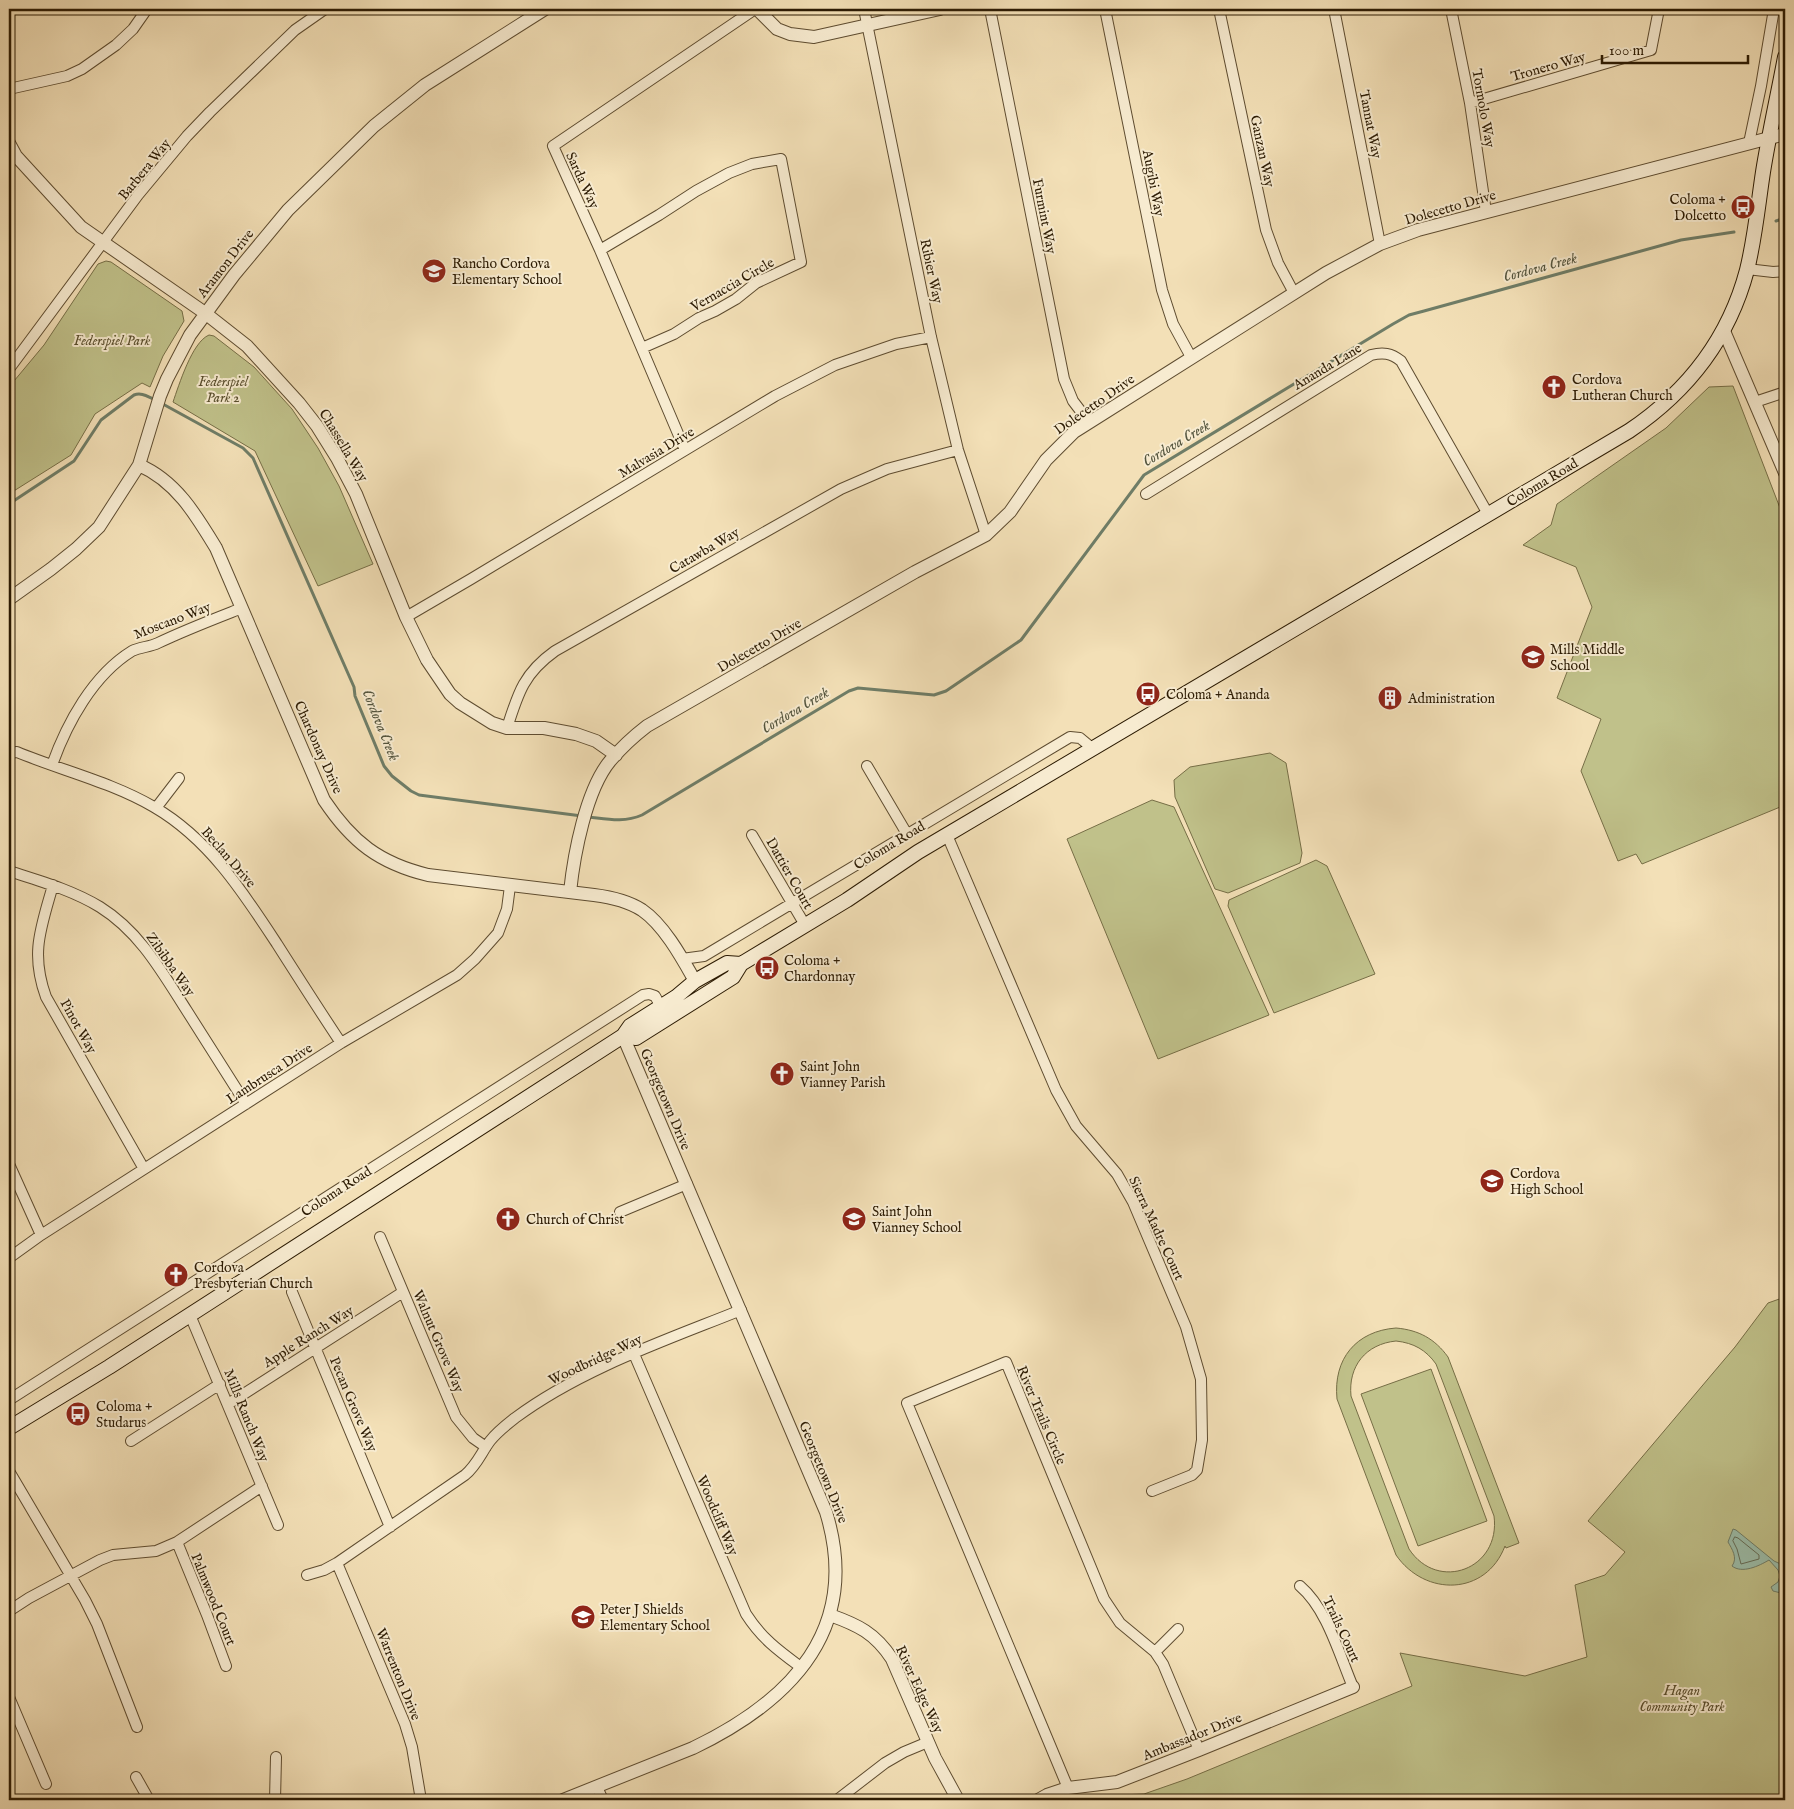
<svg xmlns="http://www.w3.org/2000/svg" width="1794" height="1809" viewBox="0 0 1794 1809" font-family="'IM FELL English',serif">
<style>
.green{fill:#c0c18a;stroke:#766e46;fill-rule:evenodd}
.water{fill:#9cbeaa;stroke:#6f7d67}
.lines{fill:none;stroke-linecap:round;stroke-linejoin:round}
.shore{stroke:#646c56;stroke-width:1}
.stream{stroke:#6f7d67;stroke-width:3}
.minor-casing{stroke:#5e4c30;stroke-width:12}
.tertiary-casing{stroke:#5e4c30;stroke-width:14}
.secondary-casing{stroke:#2c1b03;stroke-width:16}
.minor{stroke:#f7ebd0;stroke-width:10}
.tertiary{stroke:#f7ebd0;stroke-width:12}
.secondary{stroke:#f7ebd0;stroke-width:14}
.labels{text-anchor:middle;stroke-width:4;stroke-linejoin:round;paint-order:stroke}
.street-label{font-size:14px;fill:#2c1b03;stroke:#f7ebd0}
.poi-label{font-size:14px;fill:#2c1b03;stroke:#f7ebd0;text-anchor:start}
.park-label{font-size:14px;font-style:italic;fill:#584d2c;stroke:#f7ebd0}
.water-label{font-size:15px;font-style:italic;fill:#53543d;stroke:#f7ebd0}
</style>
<rect width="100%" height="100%" fill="#f3e0b7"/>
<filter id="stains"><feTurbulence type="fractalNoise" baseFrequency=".004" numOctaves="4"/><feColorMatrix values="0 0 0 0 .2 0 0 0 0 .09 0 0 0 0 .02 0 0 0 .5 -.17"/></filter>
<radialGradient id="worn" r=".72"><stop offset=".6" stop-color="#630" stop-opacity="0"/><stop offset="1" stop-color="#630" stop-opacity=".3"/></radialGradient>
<!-- green -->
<path class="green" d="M106 261 111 262 182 311 184 321 163 356 150 387 142 383 95 414 71 455 9 494V387L44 345 98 264Z
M209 335 214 336 254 367 292 409 318 448 339 486 373 564 318 586 255 451 173 402C179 385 192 342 209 335Z
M1733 386 1785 521V805L1642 864 1636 854 1618 861 1581 771 1601 719 1557 698 1592 607 1576 567 1523 545 1551 525 1557 504 1666 428 1709 387Z
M1270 753 1286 763 1302 853 1300 863 1228 893 1215 889 1175 797 1174 780 1190 767Z
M1152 800 1174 807 1269 1015 1158 1059 1067 839Z
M1316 860 1327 866 1375 974 1274 1013 1228 906 1229 900Z
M1785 1297V1800H1066L1073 1797 1144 1794 1187 1779 1412 1686 1400 1653 1525 1676 1587 1657 1575 1585 1605 1575 1625 1552 1588 1521 1735 1347 1768 1303Z
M1396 1328C1419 1330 1435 1339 1448 1357L1519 1543 1506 1548 1505 1546C1486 1596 1425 1597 1396 1555L1337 1399C1333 1359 1356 1331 1396 1328ZM1396 1341C1414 1343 1426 1350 1436 1364L1494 1516C1501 1569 1438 1593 1409 1549L1351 1396C1348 1366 1366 1344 1396 1341Z
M1431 1369 1487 1521 1418 1546 1361 1394Z"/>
<!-- water -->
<path class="water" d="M1733 1529 1736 1530 1774 1561 1785 1566V1594L1773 1591 1771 1587 1778 1582 1780 1576 1778 1570 1769 1560C1759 1566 1742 1574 1732 1566 1738 1558 1732 1549 1728 1542Z"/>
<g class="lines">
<!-- shore -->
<path class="shore" d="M1735 1537 1738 1538 1759 1555V1559L1741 1564 1737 1549 1733 1541Z"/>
<!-- stream -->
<path class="stream" d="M1776 221 1785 218
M161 403 243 448 253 458 354 687 355 696 384 766 392 776 411 791 419 795 582 816
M9 504 74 461 101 420 134 395C142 392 148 397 156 400
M589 817C607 819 624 823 642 815L849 691 858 688 934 695 946 691 1021 640 1144 475 1393 324 1409 315 1424 311 1681 240 1734 232"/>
<defs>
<path id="minor" d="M864 9 931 337 958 450 986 535
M990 9 1064 379 1073 401 1089 422
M1105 9 1162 290 1173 324 1191 357
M1219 9 1266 230 1278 263 1294 293
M1334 9 1380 244
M1451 9 1470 103 1486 212
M9 89 67 76 82 69 116 45 133 29 147 9
M1470 103 1651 50 1659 9
M1749 143 1761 86 1774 9
M600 250 659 215 696 191 729 173 752 164 781 159 801 262 756 283 736 299 715 311 699 318 674 334 642 348
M1747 269 1773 272 1785 271
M9 369 138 195 187 136 210 112 295 30 325 9
M1755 402 1785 392
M685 450 600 250 553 146 755 9
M1146 494 1371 355C1383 352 1391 353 1401 361L1488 514
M406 617 471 579 775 396 835 365 896 344 931 337
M507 728C518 693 524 673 555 651L841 489 887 469 958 450
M9 753 17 752C63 771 111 782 154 807 209 839 243 892 277 944 298 977 319 1010 341 1043
M52 765C67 723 93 675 132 651 140 647 150 647 158 643 185 630 214 619 242 608
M867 766 907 834
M156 808 179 778
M752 835 805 925
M947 835 1056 1090 1076 1126 1117 1174 1133 1202 1186 1327 1201 1379 1202 1440 1197 1470 1192 1475 1152 1491
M9 871C40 881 72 890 100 907 140 932 162 972 187 1011 207 1042 226 1073 246 1104
M53 885C41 928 30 953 46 997L144 1169
M682 959 704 956 1070 737 1080 738 1092 748
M9 1164 41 1235
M620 1212 687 1184
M380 1237 456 1417 473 1438 486 1447
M9 1258 41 1235 341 1043 457 975 475 959 498 933 507 909 510 886
M292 1292 390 1527
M190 1315 278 1525
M634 1354 746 1614C762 1639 779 1651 802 1668
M9 1400 643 995 649 994 655 996 661 1007
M228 1404 403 1292
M131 1441 220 1384
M9 1471 85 1600 97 1624 137 1727
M177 1542 207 1615 226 1666
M337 1563 405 1724 412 1747 421 1800
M307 1575 324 1570 337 1563 465 1475C477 1465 481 1453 490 1441 497 1432 506 1425 515 1418 581 1369 664 1341 741 1310
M1300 1586C1327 1609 1339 1654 1353 1687
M9 1611 29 1598 100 1560 113 1555 156 1551 177 1542 262 1486
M1155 1652 1178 1629
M9 1697 46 1784
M136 1777 149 1800
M597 1787 603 1800
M1068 1788 907 1403 1006 1362 1104 1599 1120 1623 1155 1652 1163 1664 1199 1750
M275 1800 276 1757
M837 1800 885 1763 904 1752 928 1742"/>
<path id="tertiary" d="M757 9 777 29 790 34 814 37 940 9
M9 143 16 156 81 227 205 313 247 346 299 403 317 426 337 458 356 494 406 617 427 660 450 694 460 703 492 723 507 728H544L576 734 596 741 616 755
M1724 331 1785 473
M139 465C176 481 196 515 216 548L324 800C352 842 379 863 428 875L594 895C610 897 628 901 642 910 664 925 682 958 695 981
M9 599 51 569 76 549 99 527 139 465 160 396 167 379 190 335 234 275 288 210 374 126 425 85 545 9
M570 892C574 854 586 790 610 761 621 748 634 736 647 726L915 572 986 535 1010 512 1046 460 1074 432 1326 273 1380 244 1418 230 1785 134
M830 1615C858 1625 875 1633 892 1659L935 1758 958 1800
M563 1800 693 1748C791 1701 862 1629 826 1512L623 1036
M1038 1800 1047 1795 1068 1788 1117 1782 1199 1750 1353 1687"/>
<path id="secondary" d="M623 1036 636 1038 733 977 741 964 847 900 918 852 1629 431C1687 392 1729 338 1747 270 1755 238 1758 205 1763 172 1769 134 1778 95 1785 57
M9 1428 109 1367 623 1036 630 1026 676 997 695 981 727 963 741 964"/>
</defs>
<!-- minor casing -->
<use href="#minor" class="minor-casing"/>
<!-- tertiary casing -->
<use href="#tertiary" class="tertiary-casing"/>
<!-- secondary casing -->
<use href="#secondary" class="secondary-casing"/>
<!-- minor -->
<use href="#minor" class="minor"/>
<!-- tertiary -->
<use href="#tertiary" class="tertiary"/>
<!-- secondary -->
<use href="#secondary" class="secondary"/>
</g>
<!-- icons -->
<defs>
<symbol id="bus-disc" viewBox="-11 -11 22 22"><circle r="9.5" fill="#8f2418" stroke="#f7ebd0"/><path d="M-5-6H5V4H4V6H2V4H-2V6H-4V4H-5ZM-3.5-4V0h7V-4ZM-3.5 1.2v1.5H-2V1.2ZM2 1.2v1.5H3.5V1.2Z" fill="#fff"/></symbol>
<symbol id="school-disc" viewBox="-11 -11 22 22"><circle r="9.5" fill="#8f2418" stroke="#f7ebd0"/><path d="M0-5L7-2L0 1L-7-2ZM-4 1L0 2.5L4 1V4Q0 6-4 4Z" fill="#fff"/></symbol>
<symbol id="church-disc" viewBox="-11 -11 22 22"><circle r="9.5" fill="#8f2418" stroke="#f7ebd0"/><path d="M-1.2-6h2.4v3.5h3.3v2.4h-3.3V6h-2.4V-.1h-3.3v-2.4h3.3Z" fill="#fff"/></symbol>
<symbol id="building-disc" viewBox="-11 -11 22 22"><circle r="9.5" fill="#8f2418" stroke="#f7ebd0"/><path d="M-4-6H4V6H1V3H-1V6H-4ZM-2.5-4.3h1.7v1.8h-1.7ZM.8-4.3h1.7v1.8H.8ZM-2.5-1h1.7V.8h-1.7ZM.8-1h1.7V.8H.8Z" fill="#fff"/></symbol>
</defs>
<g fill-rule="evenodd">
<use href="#bus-disc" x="1729" y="193" width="28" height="28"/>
<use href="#school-disc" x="420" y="257" width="28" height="28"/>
<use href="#church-disc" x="1540" y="373" width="28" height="28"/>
<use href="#school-disc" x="1519" y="643" width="28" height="28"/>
<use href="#bus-disc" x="1134" y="680" width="28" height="28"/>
<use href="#building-disc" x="1376" y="684" width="28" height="28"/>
<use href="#bus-disc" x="753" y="954" width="28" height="28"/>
<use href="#church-disc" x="768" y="1060" width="28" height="28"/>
<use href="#school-disc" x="1478" y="1167" width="28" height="28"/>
<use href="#church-disc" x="494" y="1205" width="28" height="28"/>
<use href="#school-disc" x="840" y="1205" width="28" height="28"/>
<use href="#church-disc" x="162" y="1261" width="28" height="28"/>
<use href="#bus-disc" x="64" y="1400" width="28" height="28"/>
<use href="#school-disc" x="569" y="1603" width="28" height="28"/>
</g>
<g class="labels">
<!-- street labels -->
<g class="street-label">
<text transform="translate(1548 66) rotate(-16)" y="5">Tronero Way</text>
<text transform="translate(1484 108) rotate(80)" y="5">Tormolo Way</text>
<text transform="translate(1371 124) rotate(79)" y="5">Tannat Way</text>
<text transform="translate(1263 151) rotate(78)" y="5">Ganzan Way</text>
<text transform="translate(144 169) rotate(-51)" y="5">Barbera Way</text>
<text transform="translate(583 180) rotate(65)" y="5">Sarda Way</text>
<text transform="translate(1154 183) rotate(79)" y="5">Augibi Way</text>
<text transform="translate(1450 207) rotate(-16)" y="5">Dolecetto Drive</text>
<text transform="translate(1045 216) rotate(79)" y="5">Furmint Way</text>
<text transform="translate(225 263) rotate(-52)" y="5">Aramon Drive</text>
<text transform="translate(932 271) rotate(78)" y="5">Ribier Way</text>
<text transform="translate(732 284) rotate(-30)" y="5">Vernaccia Circle</text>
<text transform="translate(1327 366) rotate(-31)" y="5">Ananda Lane</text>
<text transform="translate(1094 404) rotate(-35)" y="5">Dolecetto Drive</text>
<text transform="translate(344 445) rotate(59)" y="5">Chassella Way</text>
<text transform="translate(656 452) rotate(-31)" y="5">Malvasia Drive</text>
<text transform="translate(1542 482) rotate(-31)" y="5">Coloma Road</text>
<text transform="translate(704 550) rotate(-30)" y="5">Catawba Way</text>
<text transform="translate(172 620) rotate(-21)" y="5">Moscano Way</text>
<text transform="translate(759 645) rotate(-30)" y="5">Dolecetto Drive</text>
<text transform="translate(319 747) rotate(66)" y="5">Chardonay Drive</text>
<text transform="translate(889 845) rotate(-31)" y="5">Coloma Road</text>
<text transform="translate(229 857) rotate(49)" y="5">Beclan Drive</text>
<text transform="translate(790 873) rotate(60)" y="5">Dattier Court</text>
<text transform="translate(171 964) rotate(55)" y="5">Zibibba Way</text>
<text transform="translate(79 1026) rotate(61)" y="5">Pinot Way</text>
<text transform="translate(269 1073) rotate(-33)" y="5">Lambrusca Drive</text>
<text transform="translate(666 1099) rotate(67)" y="5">Georgetown Drive</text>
<text transform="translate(336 1191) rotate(-33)" y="5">Coloma Road</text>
<text transform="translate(1157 1228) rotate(65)" y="5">Sierra Madre Court</text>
<text transform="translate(308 1336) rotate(-32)" y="5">Apple Ranch Way</text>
<text transform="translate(439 1341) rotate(67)" y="5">Walnut Grove Way</text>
<text transform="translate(595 1359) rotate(-25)" y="5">Woodbridge Way</text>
<text transform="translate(354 1404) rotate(67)" y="5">Pecan Grove Way</text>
<text transform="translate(247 1415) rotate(68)" y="5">Mills Ranch Way</text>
<text transform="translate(1042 1415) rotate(67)" y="5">River Trails Circle</text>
<text transform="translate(824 1472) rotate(68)" y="5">Georgetown Drive</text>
<text transform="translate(718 1515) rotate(67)" y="5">Woodcliff Way</text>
<text transform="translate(214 1599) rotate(68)" y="5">Palmwood Court</text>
<text transform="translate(1342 1629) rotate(65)" y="5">Trails Court</text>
<text transform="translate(399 1674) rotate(68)" y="5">Warrenton Drive</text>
<text transform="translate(920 1689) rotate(65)" y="5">River Edge Way</text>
<text transform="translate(1192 1736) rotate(-22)" y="5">Ambassador Drive</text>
</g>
<!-- poi labels -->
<g class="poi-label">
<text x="1726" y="204" text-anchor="end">Coloma +<tspan x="1726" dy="16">Dolcetto</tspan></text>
<text x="452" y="268">Rancho Cordova<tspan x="452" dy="16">Elementary School</tspan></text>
<text x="1572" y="384">Cordova<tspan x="1572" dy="16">Lutheran Church</tspan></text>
<text x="1550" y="654">Mills Middle<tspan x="1550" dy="16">School</tspan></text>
<text x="1166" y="699">Coloma + Ananda</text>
<text x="1408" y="703">Administration</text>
<text x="784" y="965">Coloma +<tspan x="784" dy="16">Chardonnay</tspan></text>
<text x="800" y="1071">Saint John<tspan x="800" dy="16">Vianney Parish</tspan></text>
<text x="1510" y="1178">Cordova<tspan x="1510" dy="16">High School</tspan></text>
<text x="872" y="1216">Saint John<tspan x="872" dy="16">Vianney School</tspan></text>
<text x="526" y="1224">Church of Christ</text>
<text x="194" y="1272">Cordova<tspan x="194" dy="16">Presbyterian Church</tspan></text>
<text x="96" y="1411">Coloma +<tspan x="96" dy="16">Studarus</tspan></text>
<text x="600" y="1614">Peter J Shields<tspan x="600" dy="16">Elementary School</tspan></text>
</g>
<!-- park labels -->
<g class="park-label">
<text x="112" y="345">Federspiel Park</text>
<text x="223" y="386">Federspiel<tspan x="223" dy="16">Park 2</tspan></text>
<text x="1682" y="1695">Hagan<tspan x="1682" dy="16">Community Park</tspan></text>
</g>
<!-- water labels -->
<g class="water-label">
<text transform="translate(1540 267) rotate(-15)" y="5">Cordova Creek</text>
<text transform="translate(1176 443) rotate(-31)" y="5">Cordova Creek</text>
<text transform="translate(795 710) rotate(-31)" y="5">Cordova Creek</text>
<text transform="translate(381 725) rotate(68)" y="5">Cordova Creek</text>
</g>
</g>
<!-- margin -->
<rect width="1794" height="1809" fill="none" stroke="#f3e0b7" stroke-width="30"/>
<rect x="10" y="10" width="1774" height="1789" fill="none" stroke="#2c1b03" stroke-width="2.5"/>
<rect x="15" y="15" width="1764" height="1779" fill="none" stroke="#2c1b03"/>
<!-- scale -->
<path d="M1602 55v8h146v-8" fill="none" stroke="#2c1b03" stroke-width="2.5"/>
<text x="1609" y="55" font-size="15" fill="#2c1b03" stroke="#f7ebd0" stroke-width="4" paint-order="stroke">100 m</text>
<rect width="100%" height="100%" filter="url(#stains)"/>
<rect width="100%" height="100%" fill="url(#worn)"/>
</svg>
